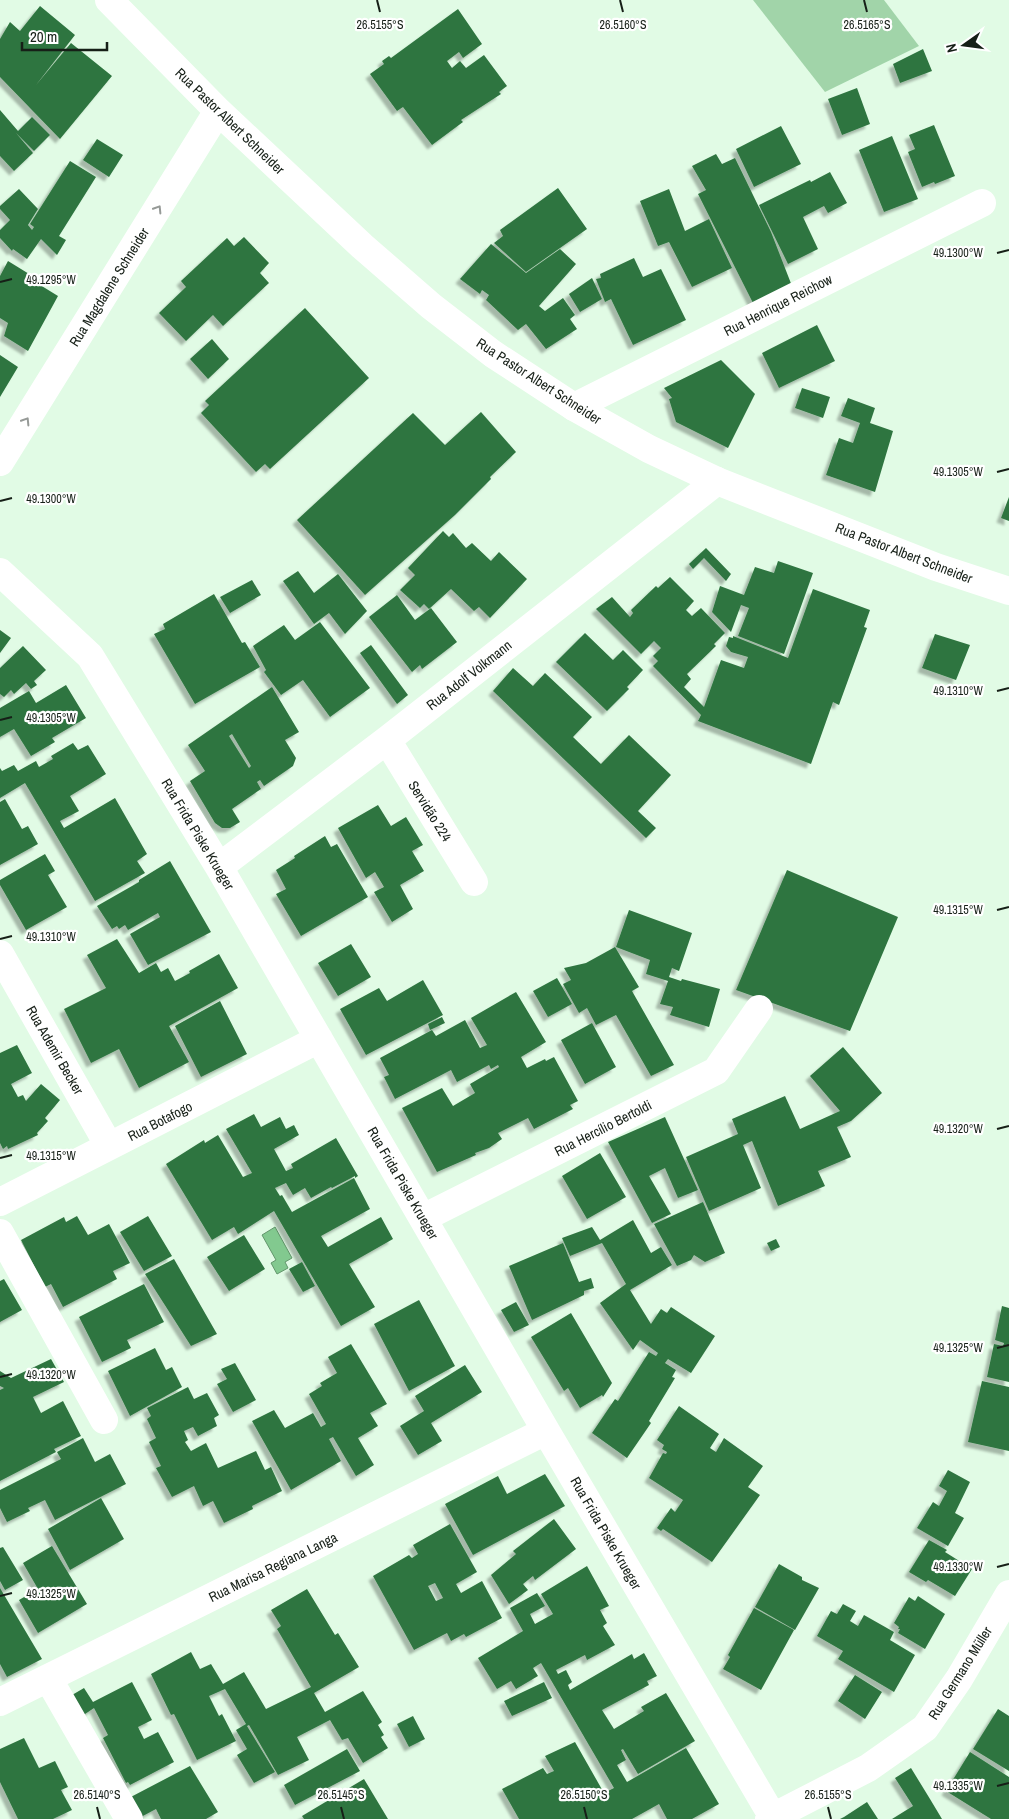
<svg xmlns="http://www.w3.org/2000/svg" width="1009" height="1819" viewBox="0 0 1009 1819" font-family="'Archivo Narrow',sans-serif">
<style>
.green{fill:#a1d4a9}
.water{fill:#82c98f;stroke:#62966b}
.building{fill:#2f7540;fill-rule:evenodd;filter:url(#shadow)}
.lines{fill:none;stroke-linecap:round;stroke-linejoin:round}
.minor{stroke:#fff;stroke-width:28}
.major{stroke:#fff;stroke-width:28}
.oneway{stroke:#969a97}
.ticks{fill:none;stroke:#161f17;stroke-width:2}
.labels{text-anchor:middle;stroke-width:4.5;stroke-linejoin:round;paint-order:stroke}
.street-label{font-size:14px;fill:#161f17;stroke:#fff}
.ticks-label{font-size:12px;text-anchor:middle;fill:#161f17;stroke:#fff;stroke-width:4.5;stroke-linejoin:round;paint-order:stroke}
</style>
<defs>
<filter id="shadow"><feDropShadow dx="-4.5" dy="4.5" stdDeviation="1" flood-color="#0004"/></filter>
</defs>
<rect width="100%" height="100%" fill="#e1fbe5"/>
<!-- green -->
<path class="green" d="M753 0H884L919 46 825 92Z"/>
<!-- water -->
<path class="water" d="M275 1227 292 1258 285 1262 288 1268 277 1274 271 1263 276 1260 262 1235Z"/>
<!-- building -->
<path class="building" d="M40 6 75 35 36 85 71 43 112 76 60 139 0 77V39L10 22 20 31Z
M458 9 482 44 463 58 459 52 447 61 452 68 460 61 466 68 484 55 507 86 499 92 501 94 461 120 463 122 432 145 403 107 397 111 370 74 384 64 382 61 389 56 391 58Z
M923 49 932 71 900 83 893 64Z
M857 88 870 124 842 135 828 99Z
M0 110 18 131 32 117 50 135 34 151 16 133 33 153 14 171 0 156Z
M934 125 955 176 935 184 934 182 922 187 908 152 915 149 909 135Z
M781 126 801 164 754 187 736 149Z
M892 136 918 199 884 212 859 150Z
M97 139 123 155 109 177 83 160Z
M716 154 722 164 735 158 771 232 792 286 754 305 698 194 706 190 692 166Z
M70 161 96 177 59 236 66 240 57 255 41 239 27 259 13 249 12 251 0 238V230L10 220 0 209V206L19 189 38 209 28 225 32 230 34 227 30 224Z
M830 172 847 203 828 213 824 206 803 217 818 249 788 264 759 205 810 180 811 182Z
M558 188 587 229 526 272 494 243 503 236 500 230Z
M669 189 685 231 709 219 732 268 692 287 669 242 658 246 640 201Z
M244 237 269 263 260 273 269 283 223 326 213 315 186 341 159 313 186 287 181 281 227 238 234 246Z
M491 244 526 273 560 249 576 264 539 306 545 311 563 298 575 315 570 319 577 329 546 349 526 324 518 330 486 300 489 295 482 290 480 294 460 279Z
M634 258 643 277 661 269 686 320 633 345 611 299 605 302 596 279 601 278 600 274Z
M8 261 34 277 32 280 58 296 28 351 4 336 8 323 0 318V276Z
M592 278 602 299 580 312 569 294Z
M305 308 369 378 270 469 265 464 256 472 201 413 209 405 205 401Z
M817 325 835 361 779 388 762 353Z
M212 339 229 359 208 379 190 359Z
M0 355 18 367 0 397Z
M721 360 755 394 728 448 676 422 669 399 672 398 664 388Z
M802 388 830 397 823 418 795 408Z
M848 398 875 408 870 423 893 431 875 492 826 475 839 438 853 443 860 423 841 416Z
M481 412 516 452 490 477 491 479 455 515 365 595 297 520 413 413 445 445Z
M1009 497V521L1001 518Z
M443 531 449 537 453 533 466 548 472 543 491 561 499 552 527 579 490 618 479 607 474 611 451 589 429 609 424 604 420 608 400 590 415 575 408 568Z
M706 548 731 574 726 581 704 558 693 569 689 564Z
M778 561 813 573 784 654 738 636 749 608 741 605 731 632 712 612 720 586 744 595 755 567 774 573Z
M298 571 314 593 338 574 367 611 345 634 329 613 314 624 283 581Z
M670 577 694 601 686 610 692 616 701 608 725 633 714 644 716 646 687 674 691 679 684 687 704 707 721 660 744 668 748 657 731 652 726 646 729 637 733 638V636L788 658 813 589 870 610 864 627 867 628 839 705 833 702 811 764 698 721 701 715 653 666 658 661 653 656 661 648 654 641 641 654 596 609 612 597 630 617 633 613 631 610 656 586 658 588Z
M252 580 261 595 230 613 220 597Z
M214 594 242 643 245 642 260 667 195 704 154 634 165 629 163 624Z
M397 595 415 620 431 608 457 642 422 669 420 665 412 672 369 617Z
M320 622 370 688 330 717 303 680 281 695 264 672 266 670 253 646 284 625 295 640Z
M0 630 11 638 0 653Z
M585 633 613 660 623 650 643 670 627 687 629 689 607 711 556 662Z
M935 634 970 645 956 680 922 668Z
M371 645 408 695 397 704 360 653Z
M23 646 46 670 34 681 37 685 31 689 26 683 14 694 11 690 4 697 0 694V668Z
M513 668 533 686 545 673 592 717 573 737 601 764 629 735 671 775 638 811 656 828 646 838 493 691Z
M66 685 86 718 52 738 55 742 31 756 14 729 0 737V708L29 691 36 703Z
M272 687 299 732 285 740 296 758 293 766 264 786 260 780 257 782 261 789 232 809 240 822 230 828H222L215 823 190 781 205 771 188 745ZM232 734 251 766 249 768 229 736Z
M73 743 78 750 88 745 106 774 70 796 79 811 60 821 64 828 115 798 147 854 137 861 145 873 95 901 25 783 0 798V768L2 771 14 765 18 771 36 761 39 767 53 759 51 756Z
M5 799 22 829 28 826 38 844 0 865V802Z
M378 805 391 826 406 817 423 845 412 851 424 871 400 885 413 909 392 922 374 892 384 887 375 872 366 878 338 828Z
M325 836 331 847 337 844 368 897 301 936 276 894 286 889 276 870 295 858 294 856Z
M45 854 55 871 48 875 67 907 26 930 0 885V880Z
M170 861 211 932 148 965 130 934 160 917 158 913 128 930 125 925 119 929 117 926 112 929 97 906 139 882V880Z
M787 870 898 917 850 1031 736 990Z
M629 910 692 933 679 971 672 968 669 977 681 981 682 979 720 989 709 1027 670 1015 673 1007 660 1004 668 981 646 974 650 960 616 947Z
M117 939 139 973 156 963 161 972 168 968 175 981 190 973 189 971 219 954 238 988 169 1026 189 1062 139 1088 119 1049 91 1063 64 1009 106 988 87 955Z
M351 944 371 977 338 996 318 963Z
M615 947 639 987 632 991 674 1065 651 1076 616 1015 596 1025 587 1008 579 1013 563 984 571 980 564 968 586 963Z
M557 978 572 1004 548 1017 533 991Z
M423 980 443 1015 366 1055 340 1009 379 988 387 1001Z
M516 992 546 1042 521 1057 527 1068 545 1059 546 1061 554 1057 578 1101 570 1105 573 1109 534 1129 528 1118 498 1133 502 1139 489 1148 475 1153 476 1155 437 1172 402 1108 442 1088 453 1106 475 1093 470 1084 499 1067 498 1065 491 1069 489 1065 457 1082 451 1070 395 1099 384 1077 389 1075 380 1058 432 1030 436 1036 465 1020 480 1048 487 1045 471 1018Z
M220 1001 247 1054 201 1077 175 1026Z
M442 1017 445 1023 430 1030 428 1024Z
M592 1023 616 1067 585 1084 561 1040Z
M17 1045 32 1073 11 1084 18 1097 23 1095 26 1101 41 1084 60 1100 45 1118 48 1121 37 1133 38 1135 8 1149 7 1146 3 1149 0 1143V1053Z
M843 1047 882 1093 851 1121 837 1127 851 1157 818 1171 825 1186 778 1206 752 1141 743 1145 761 1188 709 1211 686 1157 738 1134 732 1119 785 1096 800 1129 840 1111 810 1076Z
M254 1114 261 1127 280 1117 286 1129 294 1125 299 1135 274 1149 286 1171 293 1168 291 1164 336 1138 358 1176 355 1178V1176L332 1188 331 1187 311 1198 305 1188 293 1195 286 1183 275 1188 280 1196 282 1195 292 1212 354 1178 370 1209 321 1236 328 1247 381 1217 393 1239 349 1264 375 1307 341 1326 274 1211 238 1234 234 1227 212 1240 166 1164 204 1140 205 1143 218 1135 243 1177 252 1173 226 1129Z
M665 1117 698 1190 678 1198 665 1168 649 1176 671 1214 652 1223 608 1142Z
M600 1153 626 1197 587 1219 562 1176Z
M703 1202 725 1253 705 1262 694 1255 691 1260 677 1266 654 1224Z
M77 1216 88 1235 109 1224 130 1263 113 1271 117 1279 63 1307 51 1284 45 1287 21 1240 64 1217 66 1222Z
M148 1216 172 1256 144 1271 120 1232Z
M633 1220 651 1253 661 1247 672 1265 630 1290 651 1324 661 1309 667 1313 671 1307 715 1336 691 1373 668 1359 665 1363 676 1370 672 1377 675 1378 649 1421 651 1423 627 1458 592 1433 615 1399 618 1401 649 1352 656 1356 658 1353 640 1340 633 1350 600 1303 626 1284 602 1243 570 1256 562 1238 592 1227 600 1240Z
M244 1235 265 1269 229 1291 207 1257Z
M776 1239 780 1247 771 1251 767 1243Z
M563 1243 579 1282 591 1278 594 1288 584 1291V1295L532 1320 509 1266Z
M174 1259 217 1334 191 1346 145 1274Z
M302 1262 315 1286 303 1292 289 1269Z
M4 1279 22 1310 0 1322V1281Z
M144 1284 164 1322 127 1340 131 1348 102 1362 79 1317Z
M419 1300 455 1366 409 1391 374 1324Z
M516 1302 529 1325 514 1332 501 1310Z
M1002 1306 1009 1308V1382L987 1377 994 1344 1003 1346 1004 1343 995 1340Z
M571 1313 612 1383 603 1397 602 1395 580 1408 568 1388 564 1391 531 1337Z
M351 1344 387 1404 370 1413 378 1426 358 1438 374 1465 356 1476 333 1437 329 1439 341 1461 291 1490 252 1421 274 1410 285 1428 313 1413 321 1427 326 1424 309 1394 322 1386 320 1383 337 1373 328 1357Z
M155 1348 166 1370 172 1367 182 1387 130 1416 108 1371Z
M51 1359 64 1382 33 1397 41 1413 63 1401 81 1436 54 1449 56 1452 0 1481V1390L4 1388 0 1386V1371L11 1378Z
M235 1363 256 1400 233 1412 217 1384 227 1379 221 1369Z
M465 1365 482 1392 431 1423 442 1441 418 1455 400 1426 424 1411 415 1396Z
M982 1381 1009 1387V1451L968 1442Z
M188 1387 194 1399 207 1393 219 1415 214 1418 217 1426 198 1436 193 1427 184 1431 188 1440 185 1442 191 1451 206 1443 218 1468 256 1451 265 1470 271 1467 282 1491 252 1506 253 1509 224 1523 213 1501 203 1506 194 1486 172 1497 156 1468 161 1466 149 1442 156 1438 147 1419 151 1416 147 1408Z
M679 1406 719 1434 710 1448 716 1452 724 1438 763 1466 748 1487 760 1495 712 1562 663 1529 661 1531 657 1528 671 1508 675 1512 683 1500 649 1478 663 1453 666 1454 667 1452 662 1449 664 1445 657 1440Z
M83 1438 95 1462 110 1454 126 1484 55 1520 45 1500 28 1508 30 1511 7 1522 0 1508V1490L61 1459 57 1452Z
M948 1470 970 1482 955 1513 964 1518 948 1546 917 1528 933 1502 939 1506 947 1491 939 1486Z
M545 1474 565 1506 473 1555 445 1504 498 1476 507 1494Z
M101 1498 124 1539 70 1570 48 1529Z
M554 1519 576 1549 535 1580 533 1576 523 1584 528 1590 509 1604 491 1575 516 1554 513 1551Z
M450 1524 477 1572 456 1584 461 1593 482 1581 502 1618 466 1637 464 1634 451 1641 447 1633 414 1650 373 1576 409 1555 412 1558 418 1554 413 1545ZM435 1583 443 1598 436 1601 428 1586Z
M929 1540 947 1550 945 1552 972 1569 955 1596 928 1580 926 1582 909 1572Z
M52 1546 87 1604 38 1633 19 1600 38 1589 23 1563Z
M3 1547 23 1580 5 1590 0 1581V1548Z
M779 1564 802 1577V1580L819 1588 795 1630 755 1607Z
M587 1566 609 1606 600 1610 607 1623 603 1626 615 1645 587 1660 585 1655 556 1670 558 1674 566 1670 572 1682 568 1685 570 1690 632 1654 634 1659 644 1653 657 1676 647 1681 649 1685 602 1710 614 1729 644 1711 641 1707 666 1693 695 1741 638 1774 623 1749 621 1750 626 1760 617 1765 627 1782 686 1748 719 1804 692 1819H667L659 1804 632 1819H519L502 1789 543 1768 547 1774 554 1771 545 1756 575 1742 604 1793 614 1788 541 1663 533 1668 538 1676 516 1689 511 1681 497 1689 478 1658 523 1631 510 1608 537 1593 545 1606 530 1614 535 1624 553 1614 541 1594Z
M0 1588 42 1659 7 1677 0 1664Z
M307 1589 335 1635 338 1633 359 1667 314 1693 325 1712 363 1691 382 1722 378 1725 384 1735 381 1737 388 1748 363 1763 348 1738 342 1740 330 1720 297 1737 309 1760 278 1775 249 1725 247 1726 275 1772 254 1783 237 1755 247 1749 236 1730 246 1724 225 1689 209 1696 219 1716 222 1714 236 1741 197 1760 174 1714 171 1715 151 1674 191 1652 200 1669 211 1664 223 1684 244 1672 266 1709 311 1687 277 1629 281 1626 271 1610Z
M918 1596 945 1614 925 1649 898 1633 900 1629H898L899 1627 894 1623 909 1597 915 1601Z
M843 1604 856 1611 850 1621 858 1626 864 1615 894 1632 890 1640 915 1655 894 1692 838 1659 843 1651 817 1636 831 1611 837 1614Z
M754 1608 794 1630 761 1690 723 1669 730 1657 728 1655Z
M855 1675 882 1692 865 1719 838 1701Z
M132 1682 152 1720 138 1727 144 1739 158 1732 174 1762 130 1785 128 1782 126 1783 103 1738 108 1735 94 1708 79 1718 67 1698 84 1688 93 1702Z
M544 1682 552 1698 512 1716 504 1701Z
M998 1709 1009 1716V1771L973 1749Z
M413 1716 425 1739 409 1747 397 1724Z
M24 1738 39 1768 55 1761 68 1787 61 1790 72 1810 53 1819H18L0 1782V1749Z
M347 1749 360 1771 295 1805 284 1785Z
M970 1752 1009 1777V1819H991L946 1791Z
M190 1766 218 1812 206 1819H161L156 1809 139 1818 127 1799Z
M911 1768 930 1799 942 1819H892L913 1806 895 1778Z
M364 1779 388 1819H304L302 1816Z
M867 1802 878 1819H840L844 1817Z"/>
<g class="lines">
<!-- minor -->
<path class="minor" d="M574 407 982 203
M0 572 90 656 219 867 546 1431 774 1819
M387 740 474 882
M219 867 387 740 717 481
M0 954 109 1146
M0 1202 319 1039
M423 1218 716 1071 759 1009
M0 1233 104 1420
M48 1678 129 1819
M0 1702 546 1431
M769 1819 868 1768 925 1728 959 1679 1009 1594"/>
<!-- major -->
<path class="major" d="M109 0 218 111 362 246 431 306 493 354 574 407 649 449 717 481 936 567 1009 591
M0 462 218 111"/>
</g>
<!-- one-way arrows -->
<defs><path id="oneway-chevron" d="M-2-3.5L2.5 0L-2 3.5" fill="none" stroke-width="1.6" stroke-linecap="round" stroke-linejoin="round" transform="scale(1.25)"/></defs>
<g class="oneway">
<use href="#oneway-chevron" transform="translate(158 209) rotate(-58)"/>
<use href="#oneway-chevron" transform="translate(26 421) rotate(-58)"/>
</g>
<!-- ticks -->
<path class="ticks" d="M377 0 380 12M620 0 623 12M864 0 867 12M997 253 1009 250M0 282 12 279M997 472 1009 469M0 501 12 498M997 691 1009 688M0 720 12 717M997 910 1009 907M0 939 12 936M997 1129 1009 1126M0 1158 12 1155M997 1348 1009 1345M0 1377 12 1374M997 1567 1009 1564M0 1596 12 1593M997 1786 1009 1783M97 1807 100 1819M341 1807 344 1819M584 1807 587 1819M828 1807 831 1819"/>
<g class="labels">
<!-- street labels -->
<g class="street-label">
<text transform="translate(230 121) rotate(44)" y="5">Rua Pastor Albert Schneider</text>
<text transform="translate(109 287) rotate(-58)" y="5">Rua Magdalene Schneider</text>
<text transform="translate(778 305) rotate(-27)" y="5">Rua Henrique Reichow</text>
<text transform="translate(539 381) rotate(33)" y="5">Rua Pastor Albert Schneider</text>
<text transform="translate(904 553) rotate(21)" y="5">Rua Pastor Albert Schneider</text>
<text transform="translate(469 675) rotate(-38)" y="5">Rua Adolf Volkmann</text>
<text transform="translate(430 811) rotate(58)" y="5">Servidão 224</text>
<text transform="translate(198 834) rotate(59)" y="5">Rua Frida Piske Krueger</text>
<text transform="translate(55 1050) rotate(60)" y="5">Rua Ademir Becker</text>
<text transform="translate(160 1121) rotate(-27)" y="5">Rua Botafogo</text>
<text transform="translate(603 1128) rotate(-27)" y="5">Rua Hercílio Bertoldi</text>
<text transform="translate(403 1183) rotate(60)" y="5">Rua Frida Piske Krueger</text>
<text transform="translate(606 1533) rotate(60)" y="5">Rua Frida Piske Krueger</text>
<text transform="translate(273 1567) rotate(-26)" y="5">Rua Marisa Regiana Langa</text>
<text transform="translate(960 1673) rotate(-58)" y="5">Rua Germano Müller</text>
</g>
</g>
<g class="ticks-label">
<text x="380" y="29">26.5155°S</text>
<text x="867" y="29">26.5165°S</text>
<text x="623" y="29">26.5160°S</text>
<text x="958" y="257">49.1300°W</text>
<text x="51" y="284">49.1295°W</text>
<text x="958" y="476">49.1305°W</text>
<text x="51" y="503">49.1300°W</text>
<text x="958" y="695">49.1310°W</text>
<text x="51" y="722">49.1305°W</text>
<text x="958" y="914">49.1315°W</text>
<text x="51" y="941">49.1310°W</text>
<text x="958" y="1133">49.1320°W</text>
<text x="51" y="1160">49.1315°W</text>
<text x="958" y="1352">49.1325°W</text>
<text x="51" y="1379">49.1320°W</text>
<text x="958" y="1571">49.1330°W</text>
<text x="51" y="1598">49.1325°W</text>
<text x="958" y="1790">49.1335°W</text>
<text x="97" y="1799">26.5140°S</text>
<text x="341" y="1799">26.5145°S</text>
<text x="584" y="1799">26.5150°S</text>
<text x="828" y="1799">26.5155°S</text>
</g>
<!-- north arrow -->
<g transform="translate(964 45) rotate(256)" stroke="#ffffff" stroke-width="4" paint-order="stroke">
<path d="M0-4L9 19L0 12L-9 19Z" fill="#161f17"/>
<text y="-8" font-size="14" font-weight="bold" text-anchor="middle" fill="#161f17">N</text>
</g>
<!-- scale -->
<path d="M22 42v8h85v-8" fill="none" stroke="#161f17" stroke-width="2.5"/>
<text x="30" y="42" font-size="15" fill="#161f17" stroke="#ffffff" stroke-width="4" paint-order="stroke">20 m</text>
</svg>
